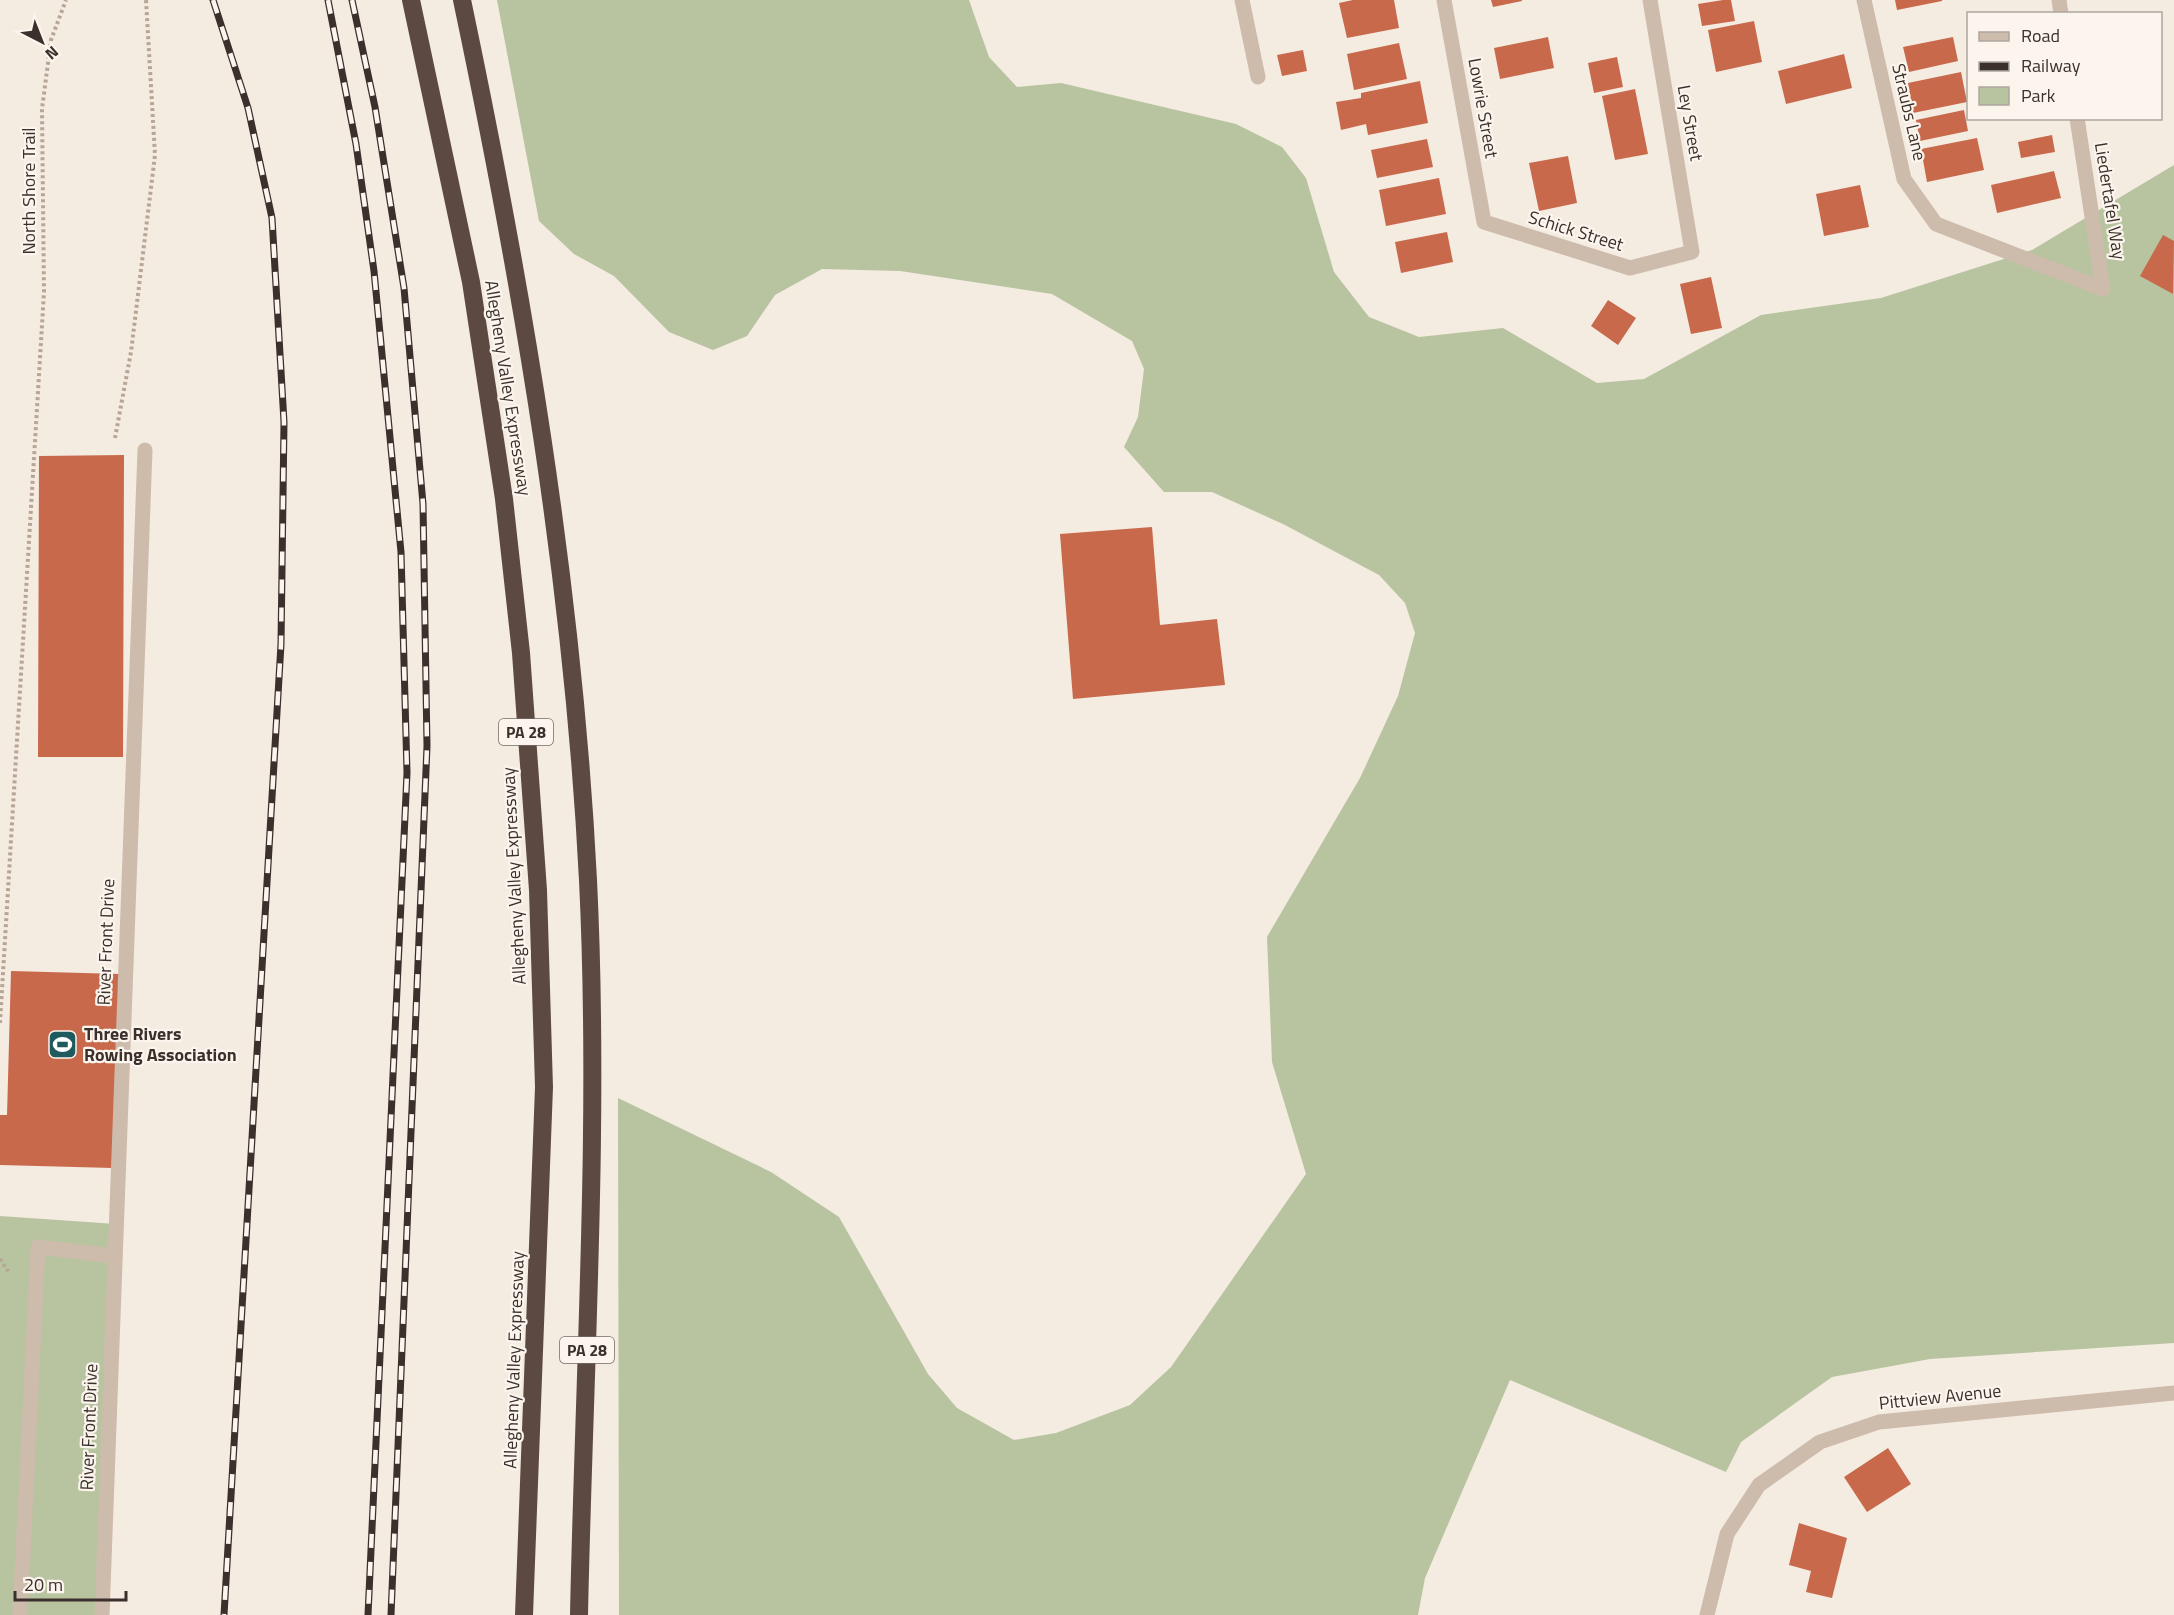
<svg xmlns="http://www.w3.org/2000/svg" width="2174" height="1615" viewBox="0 0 2174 1615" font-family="'Titillium Web',sans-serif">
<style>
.green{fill:#b8c4a0}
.building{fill:#c8694b}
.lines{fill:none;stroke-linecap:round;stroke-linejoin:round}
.path{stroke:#b9a596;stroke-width:4;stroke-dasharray:3 3;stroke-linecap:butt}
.minor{stroke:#cdbbac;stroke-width:15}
.highway{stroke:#5c4a42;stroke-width:18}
.rail-casing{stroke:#3b302b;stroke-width:7}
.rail{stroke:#fbf5ee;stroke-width:4.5;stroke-dasharray:14;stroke-linecap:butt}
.labels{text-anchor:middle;stroke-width:4.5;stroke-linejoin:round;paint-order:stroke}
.shield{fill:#fbf5ee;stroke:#756b66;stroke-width:1.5}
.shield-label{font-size:16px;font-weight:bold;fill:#3b302b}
.street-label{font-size:18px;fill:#3b302b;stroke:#fbf5ee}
.poi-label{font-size:18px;font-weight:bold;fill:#3b302b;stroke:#fbf5ee;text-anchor:start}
</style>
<rect width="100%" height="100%" fill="#f4ebe1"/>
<!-- green -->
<path class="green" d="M497 0H969L989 57 1017 87 1061 83 1236 124 1282 147 1306 178 1334 272 1369 317 1419 337 1503 328 1597 383 1644 379 1761 315 1881 298 2032 250 2174 165V1343L1930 1359 1832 1377 1741 1442 1726 1472 1510 1380 1425 1578 1418 1615H619L618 1098 771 1172 839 1217 928 1374 957 1408 1014 1440 1056 1433 1130 1405 1171 1367 1306 1174 1272 1062 1267 937 1360 778 1398 696 1415 633 1405 603 1379 575 1283 524 1212 492H1164L1124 447 1138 417 1144 369 1132 341 1052 294 900 271 822 269 775 295 747 336 713 350 669 332 614 276 574 254 539 221Z
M0 1216 116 1224 109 1615H0Z"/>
<!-- building -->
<path class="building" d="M1353 0H1394L1399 28 1347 38 1339 3Z
M1491 0H1522V1L1493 7Z
M1723 0H1731L1735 21 1702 26 1698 4Z
M1895 0H1942V1L1897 10Z
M1754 21 1762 62 1716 72 1708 30Z
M1548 37 1554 68 1500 79 1494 48Z
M1953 37 1958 61 1909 72 1903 47Z
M1399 43 1407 79 1354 90 1347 54Z
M1303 50 1307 71 1282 76 1277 55Z
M1844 54 1852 88 1786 104 1778 71Z
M1617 57 1623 87 1594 93 1588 63Z
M1961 72 1967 102 1913 113 1908 83Z
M1420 81 1428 123 1368 135 1366 124 1341 130 1336 102 1361 98V93Z
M1635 89 1648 154 1615 160 1602 96Z
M1964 110 1968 131 1920 141 1916 120Z
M2052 135 2055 152 2021 158 2018 142Z
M1977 138 1984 170 1927 182 1921 149Z
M1427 139 1433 167 1377 178 1371 150Z
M1568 156 1577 203 1539 211 1529 163Z
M2054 171 2061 198 1997 213 1991 185Z
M1439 178 1446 214 1386 226 1379 190Z
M1860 185 1869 227 1824 236 1816 194Z
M1447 232 1453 262 1401 273 1395 242Z
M2163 235 2174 241 2173 294 2140 276Z
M1711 277 1722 328 1691 334 1680 284Z
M1608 300 1636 318 1618 345 1591 326Z
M124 455 123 757H38L39 456Z
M1152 527 1160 625 1217 619 1225 685 1073 699 1060 534Z
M11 971 119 974 113 1168 0 1165V1115H7Z
M1888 1448 1911 1484 1867 1512 1844 1477Z
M1799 1523 1847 1538 1832 1598 1806 1592 1811 1571 1789 1565Z"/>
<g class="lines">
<!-- path -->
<path class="path" d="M115 438 131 352 155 155 146 0
M0 1023 44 292 42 109 51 40 66 0
M0 1259 10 1274"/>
<!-- minor -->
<path class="minor" d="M1242 0 1258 77
M1444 0 1484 222 1630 268 1692 252 1650 0
M1864 0 1904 179 1936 224 2103 289
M2059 0 2061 14
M2077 118 2103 289
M20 1615 38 1247 115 1256
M102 1615 145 450
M1707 1615 1727 1534 1759 1485 1820 1442 1879 1422 2174 1393"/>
<!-- highway -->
<path class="highway" d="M411 0 471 282 504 499 521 653 538 890 544 1087 524 1615
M462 0C523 290 573 584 588 880 600 1125 584 1370 579 1615"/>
<defs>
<path id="rail" d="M213 0 248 108 272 218 284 422 281 644 224 1615
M328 0 356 144 374 271 401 552 407 773 368 1615
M352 0 375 107 404 288 423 504 427 746 391 1615"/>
</defs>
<!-- rail casing -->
<use href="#rail" class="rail-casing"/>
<!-- rail -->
<use href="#rail" class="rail"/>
</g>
<!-- icons -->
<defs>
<symbol id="stadium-square" viewBox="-11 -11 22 22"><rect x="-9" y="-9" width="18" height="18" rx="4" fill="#1f5a5e" stroke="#fbf5ee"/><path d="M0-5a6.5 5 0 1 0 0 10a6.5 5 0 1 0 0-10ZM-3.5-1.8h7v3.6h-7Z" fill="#fff"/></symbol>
</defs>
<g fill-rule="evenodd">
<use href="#stadium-square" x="46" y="1028" width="33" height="33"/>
</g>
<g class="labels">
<!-- shield labels -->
<g class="shield">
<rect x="499" y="719" width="54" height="26" rx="4.5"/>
<rect x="560" y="1337" width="54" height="26" rx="4.5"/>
</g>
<g class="shield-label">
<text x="526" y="738">PA 28</text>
<text x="587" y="1356">PA 28</text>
</g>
<!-- street labels -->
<g class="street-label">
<text transform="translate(1483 108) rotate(80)" y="6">Lowrie Street</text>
<text transform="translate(1909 112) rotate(77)" y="6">Straubs Lane</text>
<text transform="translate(1690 123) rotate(80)" y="6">Ley Street</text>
<text transform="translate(29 191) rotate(-90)" y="6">North Shore Trail</text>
<text transform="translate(2110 201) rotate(81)" y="6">Liedertafel Way</text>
<text transform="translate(1576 231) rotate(17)" y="6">Schick Street</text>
<text transform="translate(508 388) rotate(81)" y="6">Allegheny Valley Expressway</text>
<text transform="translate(514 876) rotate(-93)" y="6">Allegheny Valley Expressway</text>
<text transform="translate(106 942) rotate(-88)" y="6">River Front Drive</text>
<text transform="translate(514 1360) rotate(-88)" y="6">Allegheny Valley Expressway</text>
<text transform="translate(1940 1397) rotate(-6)" y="6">Pittview Avenue</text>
<text transform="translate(89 1427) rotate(-88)" y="6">River Front Drive</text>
</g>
<!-- poi labels -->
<g class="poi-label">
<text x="84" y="1040">Three Rivers<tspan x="84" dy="21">Rowing Association</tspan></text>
</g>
</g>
<!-- legend -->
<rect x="1967" y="12" width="195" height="108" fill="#fbf5ee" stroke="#aea6a0" stroke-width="1.5"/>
<rect x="1979" y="32" width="30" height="9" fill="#cdbbac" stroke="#aea6a0" stroke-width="1.5"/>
<text x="2021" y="42" font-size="18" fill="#3b302b">Road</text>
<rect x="1979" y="62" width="30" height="9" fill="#3b302b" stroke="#aea6a0" stroke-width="1.5"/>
<text x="2021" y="72" font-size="18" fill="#3b302b">Railway</text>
<rect x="1979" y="87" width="30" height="18" fill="#b8c4a0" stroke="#aea6a0" stroke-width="1.5"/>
<text x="2021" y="102" font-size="18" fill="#3b302b">Park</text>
<!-- north arrow -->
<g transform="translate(42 42) rotate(138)" stroke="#fbf5ee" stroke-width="4.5" paint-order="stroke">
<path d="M0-4.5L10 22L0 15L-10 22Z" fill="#3b302b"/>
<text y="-9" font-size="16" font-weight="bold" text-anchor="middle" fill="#3b302b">N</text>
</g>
<!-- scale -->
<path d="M15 1591v9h111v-9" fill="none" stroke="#3b302b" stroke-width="3"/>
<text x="24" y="1591" font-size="18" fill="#3b302b" stroke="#fbf5ee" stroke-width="4.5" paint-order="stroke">20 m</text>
</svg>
